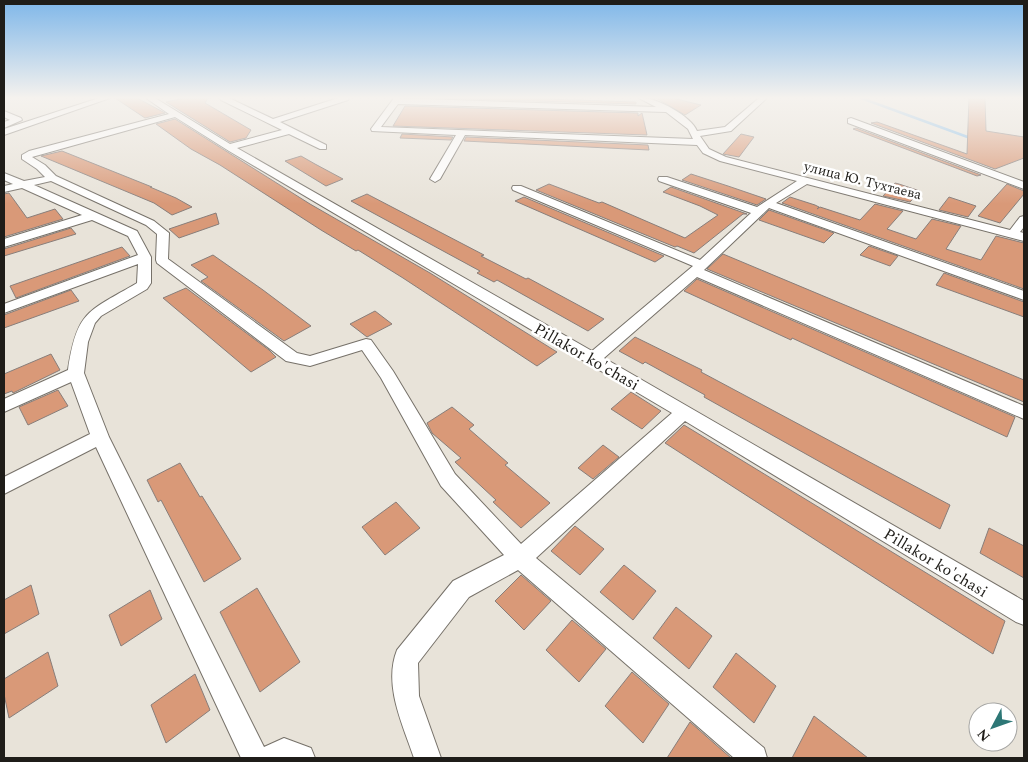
<svg xmlns="http://www.w3.org/2000/svg" width="1028" height="762" viewBox="0 0 1028 762" font-family="Spectral,serif">
<style>
.lines{fill:none;stroke-linecap:round;stroke-linejoin:round}
.stream{stroke:#81bbea;stroke-width:2.5}
.building{fill:#d99978;stroke:#887e7a}
.minor-casing{stroke:#767169;stroke-width:2}
.minor{fill:#fff;fill-rule:evenodd}
.labels{text-anchor:middle;stroke-width:5;stroke-linejoin:round;paint-order:stroke}
.far-street-label{font-size:14px;fill:#1f1d19;stroke:#fff}
.street-label{font-size:16px;fill:#1f1d19;stroke:#fff}
</style>
<rect width="100%" height="100%" fill="#e8e3d9"/>
<g class="lines">
<!-- stream -->
<path class="stream" d="M861 98 973 139"/>
</g>
<!-- building -->
<path class="building" d="M115 98H137L165 113 145 118Z
M185 98H208L205 103 251 130 246 138 230 142 166 102Z
M435 98H513L636 102V104Z
M656 98H672L701 105 685 115Z
M969 98H985L986 131 1024 137V158L995 169 871 123 877 122 967 154Z
M405 106 638 113V116L642 113 647 135 393 126Z
M175 119 310 204 430 273 557 352 537 366 403 278 358 250 356 251 321 230 220 165 191 149 156 124Z
M856 128 981 175 977 176 853 129Z
M402 134 453 137 451 140 400 138Z
M741 134 754 137 739 157 723 154Z
M466 137 648 145 649 150 464 141Z
M62 151 152 187H150L176 198 192 207 172 215 154 203 41 156Z
M301 156 315 164 343 179 326 186 285 161Z
M691 174 728 186 766 199 757 205 682 180Z
M895 183 899 184 920 191 910 202 883 196Z
M549 184 599 203 602 202 685 238 718 215 700 206 663 192 671 187 747 214H743L694 253 677 246 675 247 536 190Z
M1007 184 1024 191V194L1000 223 978 216Z
M9 193 27 218 55 209 63 219 4 237V194Z
M367 194 484 255 481 256 526 279 528 278 604 319 588 331 497 280 494 282 477 273 480 271 351 201Z
M524 197 664 256 655 262 515 201Z
M790 197 815 205 819 207 817 209 820 207 860 220 875 204 903 211 887 229 916 239 932 219 961 226 946 249 981 260 996 236 1024 243V289L782 203Z
M949 197 976 206 968 217 939 210Z
M769 210 834 233 824 243 759 220Z
M216 213 219 224 179 238 169 229Z
M71 228 76 234 4 256V249Z
M869 246 898 256 890 266 860 255Z
M122 247 130 256 16 298 10 286Z
M723 254 1024 380V402L707 269Z
M213 255 263 290 311 326 284 341 201 281 208 277 191 265Z
M944 273 1024 302V317L936 285Z
M697 279 1015 417 1007 437 792 338 791 340 684 291Z
M186 288 269 350 276 357 251 372 163 298Z
M71 290 79 301 4 328V315Z
M375 311 392 324 367 337 350 324Z
M635 337 702 370 701 372 950 505 940 529 704 397 705 395 645 362 643 364 619 351Z
M51 354 60 370 13 393 12 391 4 394V374Z
M58 390 68 406 28 425 19 407Z
M631 392 661 411 642 429 611 409Z
M452 407 474 425 469 429 508 463 505 465 550 503 521 528 493 502 496 500 455 462 461 458 432 433 427 423Z
M684 425 1005 621 993 654 665 443Z
M603 445 619 457 593 479 578 468Z
M180 463 200 497 202 496 241 559 204 582 161 500 158 502 147 480Z
M396 502 420 528 385 555 362 527Z
M575 526 604 549 580 575 551 551Z
M989 528 1024 546V578L980 553Z
M624 565 656 591 633 620 600 592Z
M521 575 551 601 524 630 495 601Z
M31 585 39 614 4 634V600Z
M257 588 300 662 260 692 220 612Z
M150 590 162 619 121 646 109 615Z
M676 607 712 636 689 669 653 638Z
M572 620 606 649 579 682 546 650Z
M48 652 58 686 9 718 4 694V679Z
M736 653 776 686 754 723 713 687Z
M632 672 669 704 643 743 605 706Z
M195 674 210 710 166 743 151 705Z
M814 716 868 758H792Z
M690 722 731 758H667Z"/>
<g class="lines">
<defs>
<path id="minor" d="M99 98H110L4 135V129Z
M146 98H155L230 144 282 130 221 100 220 98H229L273 119 338 98H349L348 100 280 122 326 145V149H320L289 134 237 148 592 351 693 266 513 190 512 188 513 186H521L700 260 751 213 659 181 658 179 659 177H667L757 207 797 181 720 161 703 153 697 145 465 135 440 179 435 182 430 179 456 135 372 131 371 129 394 98 656 107 639 98C654 96 691 116 697 131L725 127 759 98H767L731 131 700 136 709 149 726 157 1010 230 1020 217 1024 216V227L1020 232 1024 233V241L807 184 776 203 1024 291V300L769 208 704 270 1024 406V419L697 277 604 358 1024 601V625L1016 622 685 421 536 558 764 748 767 758H734L518 570 469 597 418 663 419 696 441 758H414C403 725 383 685 397 650L453 581 504 555 441 486 381 378 362 350 310 366 286 361 157 263 156 260 157 234 146 225 51 181 34 185 137 231 151 257V283L147 289 101 316 95 323 88 342 84 373 109 437 264 747 284 738 311 748 315 758H241L96 447 4 494V477L90 434 71 382 4 412V399L68 370C77 310 88 312 137 283L138 264 4 313V304L138 255 128 236 92 220 4 247V239L82 215 22 188 4 192V186L13 184 4 180V173L24 181 45 177 37 169 22 159V155L29 151 169 114ZM398 104 666 112 688 129 693 139 381 127ZM175 117 229 151 672 413 521 544 455 474 393 371 371 340 366 339 310 356 297 353 168 259 169 233 154 221 56 176 45 165 32 157Z
M4 111 21 118 22 120 4 128V122L10 120 4 117Z
M851 118 1024 182V189L848 123V119Z"/>
</defs>
<!-- minor casing -->
<use href="#minor" class="minor-casing"/>
<!-- minor -->
<use href="#minor" class="minor"/>
</g>
<!-- sky -->
<linearGradient id="sky" x2="0" y2="1"><stop stop-color="#7fb7e9"/><stop offset="0.48" stop-color="#f5f2ee"/><stop offset="1" stop-color="#f5f2ee" stop-opacity="0"/></linearGradient>
<rect width="1028" height="204" fill="url(#sky)"/>
<g class="labels">
<!-- far-street labels -->
<g class="far-street-label">
<text transform="translate(863 180) rotate(14)" y="5">улица Ю. Тухтаева</text>
</g>
<!-- street labels -->
<g class="street-label">
<text transform="translate(587 356) rotate(30)" y="6">Pillakor ko'chasi</text>
<text transform="translate(936 562) rotate(31)" y="6">Pillakor ko'chasi</text>
</g>
</g>
<!-- border -->
<rect width="1028" height="762" fill="none" stroke="#1f1d19" stroke-width="10"/>
<!-- north arrow -->
<g transform="translate(993 727) rotate(229)"><circle r="24" fill="#ffffff" stroke="#a5a5a3"/>
<path d="M0-4L9 19L0 12L-9 19Z" fill="#2d7776"/>
<text y="-8" font-size="14" font-weight="bold" text-anchor="middle" fill="#1f1d19">N</text>
</g>
</svg>
